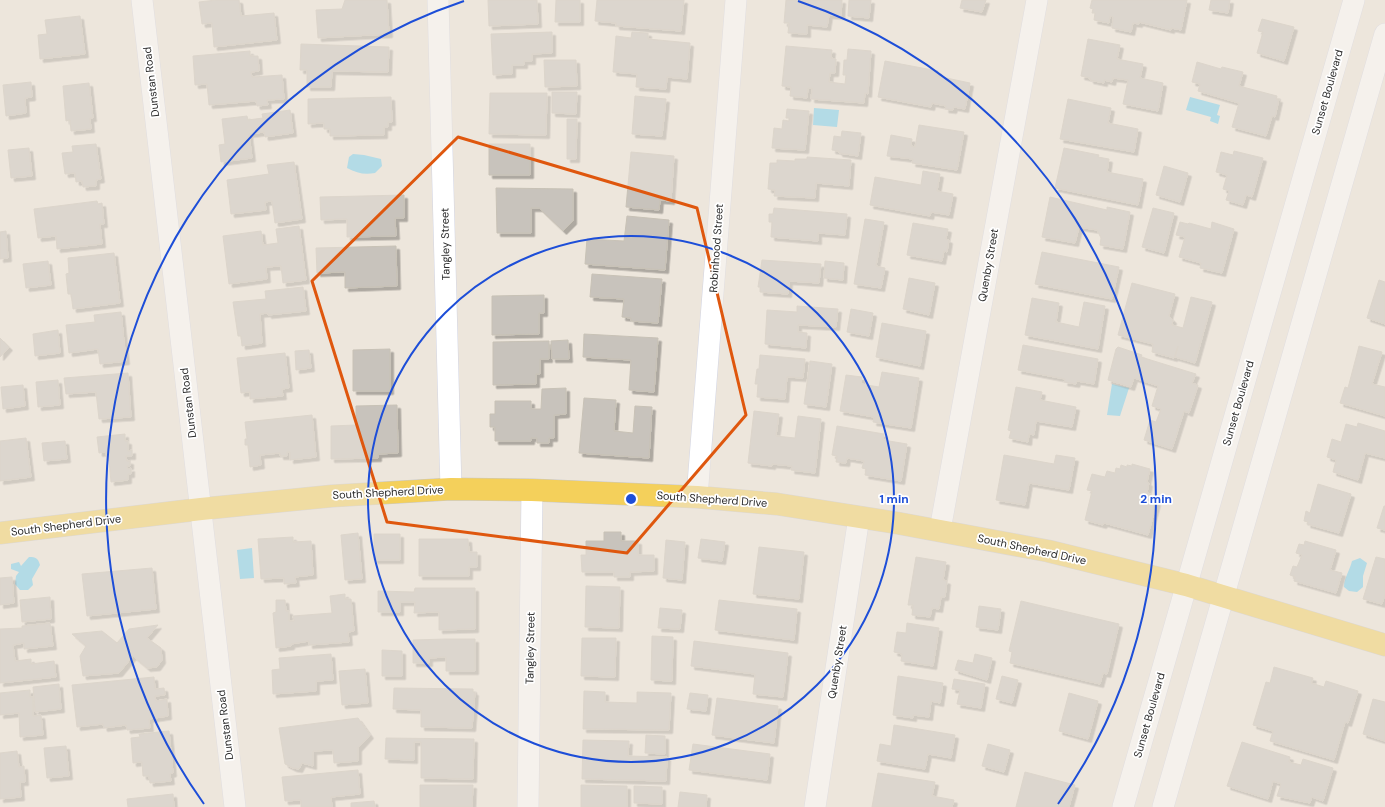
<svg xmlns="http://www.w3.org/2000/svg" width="1385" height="807" viewBox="0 0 1385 807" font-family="'DM Sans',sans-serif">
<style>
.water{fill:#6dcef1}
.building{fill:#c8c3bc;stroke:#c8c2b6;filter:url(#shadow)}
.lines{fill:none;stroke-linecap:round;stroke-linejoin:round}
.minor-casing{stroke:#d2d5e4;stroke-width:22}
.major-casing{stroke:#c8c8c8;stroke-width:23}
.minor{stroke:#fff;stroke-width:21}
.major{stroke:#f4d05b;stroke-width:22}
.marked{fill:none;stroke:#df570e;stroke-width:3;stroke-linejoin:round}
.ring{fill:none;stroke:#1d4ed8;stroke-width:2}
.labels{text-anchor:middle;stroke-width:3.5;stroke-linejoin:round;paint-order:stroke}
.street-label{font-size:11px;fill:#2b2b2b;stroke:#fff}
.centre{fill:#1d4ed8;stroke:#fff;stroke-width:2}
.ring-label{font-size:12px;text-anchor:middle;font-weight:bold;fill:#1d4ed8;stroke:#fff;stroke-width:3.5;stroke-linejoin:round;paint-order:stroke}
</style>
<defs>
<filter id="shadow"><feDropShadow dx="3.5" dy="3.5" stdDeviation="0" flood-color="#0004"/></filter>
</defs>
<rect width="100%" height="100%" fill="#ede6dc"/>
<!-- water -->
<path class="water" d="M1190 97 1220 105 1217 115 1220 116 1218 124 1210 121 1211 117 1186 110Z
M814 108 839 110 837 127 813 125Z
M353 154 364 155 381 159 382 166 375 173C364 175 357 173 347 168L349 157Z
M1112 384 1129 388 1120 416 1107 415Z
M252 548 254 578 240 579 237 550Z
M29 557C36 557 38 558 40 565L32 579 33 585 28 590H20L15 584 16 576 19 572 11 569V564L19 562 21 566Z
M1360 558 1367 563 1363 576V587L1357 592 1349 591 1344 587C1344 578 1350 570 1352 561Z"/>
<!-- building -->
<path class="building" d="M216 0H239L241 16 274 13 277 40 214 47 212 23 202 24 199 2Z
M345 0H387L389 34 318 38 316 10 342 9Z
M488 0H537L538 24 489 26Z
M556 0H580V22H555Z
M597 0H684L681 31 616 26V23L595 21Z
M786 0H842L841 16 829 15 827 27 807 25V34L788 33 789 23H784Z
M849 0H871L869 18 848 16Z
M962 0H986L982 12 960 8Z
M1092 0H1187L1181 30 1171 28V30L1139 22V24L1133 23 1131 32 1112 28 1113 17 1110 16 1109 23 1094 20 1095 13H1092L1093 9 1090 8Z
M1211 0H1230L1228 13 1209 10Z
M80 16 85 54 40 59 38 35 47 34 45 20Z
M1262 19 1294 27 1284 61 1257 53 1263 32 1258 31Z
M552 32V53L532 54V61H524V65H512V74L493 75 491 34Z
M632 32 648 33V39L690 43 687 79 667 77 666 89 636 87 637 74 613 72 616 36 631 38Z
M1088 39 1120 45 1117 59 1143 64 1140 78 1163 83 1158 111 1123 104 1128 80 1113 78 1112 82 1104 80V83L1090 80V78L1081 76Z
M301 44 389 47 388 72 332 71 331 87H307V70H300Z
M786 46 832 50 831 58 836 59 835 73H830L829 82 845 84 846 75H843L844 60H847L848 49 871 51 868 94 865 93 864 103 811 99 812 88H808L807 98 790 96 791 87 782 86Z
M250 51V56H258L259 71 251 72 252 77 282 75 284 99 267 100 268 105 257 106 256 101 209 105 207 84 195 85 193 56Z
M544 60H576L577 86 545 87Z
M885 61 938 71 937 76 970 83 965 109 954 107 953 110 945 109 946 106 932 103 931 107 878 97Z
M1197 62 1221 69 1222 67 1243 72 1239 86 1277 96 1276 99H1279L1275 117 1272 116 1266 136 1232 127 1239 103 1198 91 1200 84 1192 82Z
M31 82 32 97 25 98 26 113 6 116 3 85Z
M89 83 93 118H90L91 129 71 131 70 120 66 121 63 86Z
M552 92H577L576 114 552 113Z
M490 93H547L546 135 489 134Z
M635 96 666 99 662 136 632 134Z
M391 97 392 122H388V127H384V135L330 136V129H324V123L308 124V99Z
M1068 99 1111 108 1108 123 1138 129 1134 152 1060 139Z
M787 109 809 111 805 150 772 148 774 128 782 129 783 120 789 121V118H786Z
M290 110 293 133 265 137 264 132 249 134 252 158 221 162 219 145 225 144 222 119 247 116 248 120 263 118 262 114Z
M567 119H577L576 159H567Z
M919 125 964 132 957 170 912 163 913 159 887 156 891 135 912 139 911 146 915 147Z
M842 131 861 133 858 156 839 153V151L832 150 834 136 841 137Z
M96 144 101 179 96 180V186L83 187 82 181 76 182 75 173 65 174 62 153 73 152 72 146Z
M489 144H530V175H489Z
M29 148 32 176 11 178 8 150Z
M1064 148 1099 155 1098 157 1109 159 1107 172 1143 179 1138 205 1055 188Z
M1234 151 1263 158 1252 197 1246 195 1243 205 1226 200 1229 191 1223 189 1227 175 1216 172 1221 152 1233 155Z
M631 152 674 156 671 201 660 200 659 210 626 207Z
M807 157 851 160 849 186 816 183 815 198 774 196 775 190 768 189 770 163H777V160L795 161V159H807Z
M294 162 302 219 275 223 272 201 265 202 266 210 231 214 227 180 269 174 267 165Z
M1164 166 1188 173 1180 202 1156 195Z
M923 171 940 174 937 191 953 194 949 215 931 212 930 216 870 205 875 177 921 185Z
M496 188 573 189V221L563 231 539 208H531V233H497Z
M404 195V218H395L396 236 347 237V219L321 220 320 197Z
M1050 197 1107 210V207L1130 212 1123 249 1100 245 1101 238 1097 230 1079 227 1075 243 1042 237Z
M97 201 98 204 102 203 104 224H100L102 244 57 249 56 236 38 238 34 209Z
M774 208 847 214 845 235 818 233V241L771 237 772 222H769V214H773Z
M1153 208 1174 213 1164 253 1142 247Z
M627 216 669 220 665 270 585 264 587 239 624 241Z
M865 219 884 222 876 266 885 268 881 288 854 284Z
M1180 222 1188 224 1189 223 1211 229 1212 222 1234 229 1222 273 1200 268 1201 263 1179 257 1185 237 1176 235Z
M913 223 948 229 946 239 949 240 947 252 944 251 942 261 907 255Z
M299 226 306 280 283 283 281 266 266 267 267 279 229 284 223 236 261 231 263 245 278 243 276 229Z
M6 231 8 258 0 259V232Z
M396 246 397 286 345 288V272L317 273 316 248Z
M1042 252 1119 267 1112 299 1035 284Z
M114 253 120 303 73 309 71 294H68L66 274 69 273 68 258Z
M762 260 821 264 819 283 789 281 788 294 760 292V287H758Z
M48 261 51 285 26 288 23 264Z
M825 261 844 263 843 280 824 278Z
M592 274 662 279 658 323 631 321V318L622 317 624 299 590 297Z
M909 278 935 283 929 315 903 309Z
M1379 280 1385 282V324L1367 318Z
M1132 283 1175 294 1169 316 1173 320 1172 325 1183 328 1191 297 1212 302 1195 363 1175 357 1178 346 1174 358 1152 352 1153 344 1118 335Z
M303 287 306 311 268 315V313L260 314 262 343 242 346 241 336H238L233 302 266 299 265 291Z
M544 295V313H539V334L492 335V296Z
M1032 298 1059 303 1056 322 1079 327 1084 302 1105 306 1098 349 1025 335Z
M797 306 838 309 836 327 798 325V332L807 333 806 348 765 344 767 310 797 312Z
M851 309 873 313 869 336 847 332Z
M121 312 126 361 100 364 98 349 69 353 66 325 95 322 94 315Z
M882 323 926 331 920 366 876 357Z
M58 330 60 353 35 356 33 334Z
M584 334 658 338 654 392 629 390 631 360 583 357Z
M0 338 9 347 0 357Z
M568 340 569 359H552L551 341Z
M549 341V359H540V374H536V384L493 385V342Z
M1023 345 1098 359 1094 384 1077 381 1076 384 1064 382 1065 379 1018 370Z
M1359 346 1382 352 1372 384 1385 387V416L1340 403 1345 387 1348 388Z
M1118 347 1142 355 1141 357 1196 374 1192 383 1198 385 1189 413 1184 411 1172 449 1144 440 1150 420 1156 422 1161 409 1152 406 1158 386 1134 378 1131 387 1108 380 1116 349Z
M390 349V391H353V350Z
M309 350 311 368 296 370 295 351Z
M285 353 289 388 282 389 283 396 250 399V392L241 393 237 358Z
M760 355 805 359 803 378 787 377 785 399 757 397 758 384H755L757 369H759Z
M810 361 832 364 826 407 804 404Z
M882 372 919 378 911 428 873 422 874 417 840 411 846 375 862 377 861 384 879 387Z
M128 373 131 417 99 419 96 392 66 394 64 378Z
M58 380 60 405 38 407 36 382Z
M23 385 25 406 3 409 1 387Z
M1016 387 1042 392 1040 400 1076 407 1072 427 1036 421 1034 435 1029 434 1028 442 1009 438 1011 431 1008 430Z
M566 388V414L554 415V438H549V443H537V438H531V441H495V427H490V414H495V401H531V409H541L542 389Z
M584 398 616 400 614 431 633 433 635 406 652 407 649 458 579 453Z
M397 405 398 453 378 454V458L331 459V426L356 425V406Z
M754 411 779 414 776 436 795 438 798 416 821 419 815 473 791 470 792 466 772 464V466L748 463Z
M312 415 316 457 290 460V452H287V456H280V453L260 455 261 465 250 467 248 445H245V439H247L245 422Z
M1358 423 1385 431V458L1365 453 1358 480 1333 472 1336 460 1327 457 1332 439 1341 442 1346 424 1357 427Z
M837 426 884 434 883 440 907 444 901 481 865 475 866 469 862 468 864 461 847 458 846 463 836 462 837 456 832 455Z
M125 434V441H128V451L132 450V456H126L127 461H130V466H127L128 469 131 468V474H128V480L111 482 109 460H107L106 452 99 453 97 437Z
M26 438 31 477 0 481V441Z
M65 441 67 459 44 461 42 443Z
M1004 455 1054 464 1056 455 1075 458 1069 490 1029 483 1025 505 996 500Z
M1132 464 1150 469 1147 482 1149 483 1147 493 1151 494 1149 500 1157 502 1148 535 1104 523 1103 525 1085 520 1092 491 1087 490 1092 474 1105 477 1107 471 1115 473 1116 468 1120 469 1121 465 1127 467V465L1132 466Z
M1318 484 1351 494 1339 533 1307 524 1308 522 1304 521 1306 511 1310 513Z
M1384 506H1385V530L1377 528Z
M604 532H621V541H638V555H654V571L630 572V577H614V572H582L581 555H586V541H604Z
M358 533 362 579 345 580 341 535Z
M374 534H400V560H374Z
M293 537V542L311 541 313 575 295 577 296 583 284 584V578L261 579 258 539Z
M419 539H468L469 552H477V567H469V576H419Z
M701 539 725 542 722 561 698 558Z
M666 540 685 542 682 580 663 578Z
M1305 541 1336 550 1330 570 1342 573 1336 593 1294 581 1295 577 1290 575 1293 566 1297 567 1302 555 1296 553 1299 544 1304 545Z
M759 547 804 552 799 599 753 594Z
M916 557 946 562 943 580 947 581 945 597H941L939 609 932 608 930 617 912 615 913 605H908Z
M1376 557 1385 559V594L1382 604 1363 599Z
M152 568 156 609 87 616 82 574Z
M12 577 14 603 0 605V578Z
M586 586 620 587 619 628 585 627Z
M415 588H475V629L439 630V612L414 613 415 602H400V612H378V591L414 592Z
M345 594V599H351L354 631 348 632 349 642 309 645V641L291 644V646L276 648 273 613 276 612V600H285L286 611H289V621H294L293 616 332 613 330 596Z
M50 597 51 619 22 622 20 600Z
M719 600 797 609 794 640 715 630Z
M1021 601 1119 624 1107 674 1103 673 1100 684 1010 663 1012 652 1009 651Z
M979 606 1001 609 998 630 976 627Z
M660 608 682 610 680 629 658 628Z
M50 623 53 646 24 649V643L13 645 15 661 31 659V664L54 661 56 677 0 683V629L22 628V626Z
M907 623 939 628 933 666 901 661 902 654 894 652 897 632 906 633Z
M158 625 147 638 161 648 162 660 157 667 147 668 133 656 119 673 83 676 80 656 86 646 72 634 102 631 117 643 129 629Z
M652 636 673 637 672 681 651 680Z
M582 638H616L615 677 581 676Z
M446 639H475V671H446V657L429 658V663H413V640Z
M694 641 788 653 783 697 753 694 755 674 691 666Z
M382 650 402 651V676H382Z
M331 654 333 680 316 681V691L273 694 272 670 280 669 279 658Z
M975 654 992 658 987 680 955 670 958 660 973 663Z
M1274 667 1313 678 1311 683 1324 687 1326 681 1358 691 1348 723 1345 722 1334 760 1270 741 1273 731 1253 725 1266 682 1270 683Z
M365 669 368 703 342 705 339 671Z
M898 676 943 683 940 703 931 701 929 717 913 715V718L893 715Z
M1002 676 1018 680 1012 703 996 699Z
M154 677 155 689 164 688 165 695 155 696 156 701 167 699 168 716 149 719 150 728 127 730 126 725 104 728 103 724 77 727 72 685Z
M954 679 985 684 981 708 957 704 960 690 952 689Z
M59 684 61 709 35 712 33 687Z
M394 688 473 689V692H475L472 728 421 727V710L393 709Z
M30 690V697H33V716L41 715 43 735 20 737 19 713 0 715V693Z
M584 691 605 692V702L637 703V692L671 693 669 730 583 729Z
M690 693 708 695 706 711 687 709Z
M1069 693 1098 701 1088 739 1059 731Z
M717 698 778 706 774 743 712 735Z
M1373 699 1385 702V741L1363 734Z
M358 718 370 735 358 748V761L334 763 333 750 313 751V766L302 763 299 769 293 768 285 764 279 728Z
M894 725 955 735 951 758 928 754 925 769 877 761 880 744 891 746Z
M169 731 173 773 170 774 171 781 150 783 149 776H143L142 762 133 763 131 738 140 737 139 734Z
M646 735 665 736V754L645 753Z
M386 738 474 739 473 779 421 778V742H414V760L385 759Z
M583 740 629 741 628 756 667 757 666 781 582 779Z
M1242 742 1290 757 1289 762 1301 765 1303 759 1333 768 1323 801 1312 797 1310 803 1277 796 1281 784 1273 781 1268 799 1227 786Z
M693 744 770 754 767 780 689 770Z
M988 744 1010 750 1004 772 982 766Z
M66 746 69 776 47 778 44 748Z
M17 751 19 767 24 766 25 782H20L21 797 0 799V753Z
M358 770 360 794 331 797 332 807H301V800L285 801 282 777Z
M1025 772 1075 785 1069 807H1016Z
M878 773 935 782 932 796 954 800 952 807H872Z
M420 785H473L472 807H420Z
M581 785 627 786V807H581Z
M634 786 662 787V804L634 803Z
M680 792 707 795 706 807H678Z
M173 794 174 807H128L127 799Z
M374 801 375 807H351V803Z"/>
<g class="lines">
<defs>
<path id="minor" d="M142 0 235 807
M438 0 451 489
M697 497 736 0
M940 530 1037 0
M528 807 532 490
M815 807 859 517
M1123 807 1354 0
M1163 807 1385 34"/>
<path id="major" d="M0 533 201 509 332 496 451 489 532 490 697 497 777 504 897 523 1048 551 1186 585 1385 645"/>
</defs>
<!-- minor casing -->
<use href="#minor" class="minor-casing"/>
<!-- major casing -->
<use href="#major" class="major-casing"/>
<!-- minor -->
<use href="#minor" class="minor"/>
<!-- major -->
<use href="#major" class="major"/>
</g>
<!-- marked area -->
<path d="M0 0H1385V807H0ZM458 137 697 208 746 415 627 553 387 522 312 281Z" fill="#ede6dc" fill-opacity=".55" fill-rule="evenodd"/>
<path class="marked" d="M458 137 697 208 746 415 627 553 387 522 312 281Z"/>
<!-- distance rings -->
<g class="ring">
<circle cx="631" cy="499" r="263"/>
<path d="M204 804A525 525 0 0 1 464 1M798 1A525 525 0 0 1 1058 804"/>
</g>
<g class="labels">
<!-- street labels -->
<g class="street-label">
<text transform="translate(151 82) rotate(-97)" y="4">Dunstan Road</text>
<text transform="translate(1327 92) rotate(-74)" y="4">Sunset Boulevard</text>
<text transform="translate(445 244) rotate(-91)" y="4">Tangley Street</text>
<text transform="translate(716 248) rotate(-86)" y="4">Robinhood Street</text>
<text transform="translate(988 265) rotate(-80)" y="4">Quenby Street</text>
<text transform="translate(188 403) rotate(-97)" y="4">Dunstan Road</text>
<text transform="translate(1238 403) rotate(-74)" y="4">Sunset Boulevard</text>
<text transform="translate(388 492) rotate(-3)" y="4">South Shepherd Drive</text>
<text transform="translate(712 499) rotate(4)" y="4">South Shepherd Drive</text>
<text transform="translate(66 525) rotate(-7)" y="4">South Shepherd Drive</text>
<text transform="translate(1032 549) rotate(12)" y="4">South Shepherd Drive</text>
<text transform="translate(530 648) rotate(-89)" y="4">Tangley Street</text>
<text transform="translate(837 662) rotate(-81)" y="4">Quenby Street</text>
<text transform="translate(1149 715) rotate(-74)" y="4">Sunset Boulevard</text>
<text transform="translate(225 725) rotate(-97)" y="4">Dunstan Road</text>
</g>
</g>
<circle cx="631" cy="499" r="6" class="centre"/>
<g class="ring-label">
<text x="894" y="503">1 min</text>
<text x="1156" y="503">2 min</text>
</g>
</svg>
